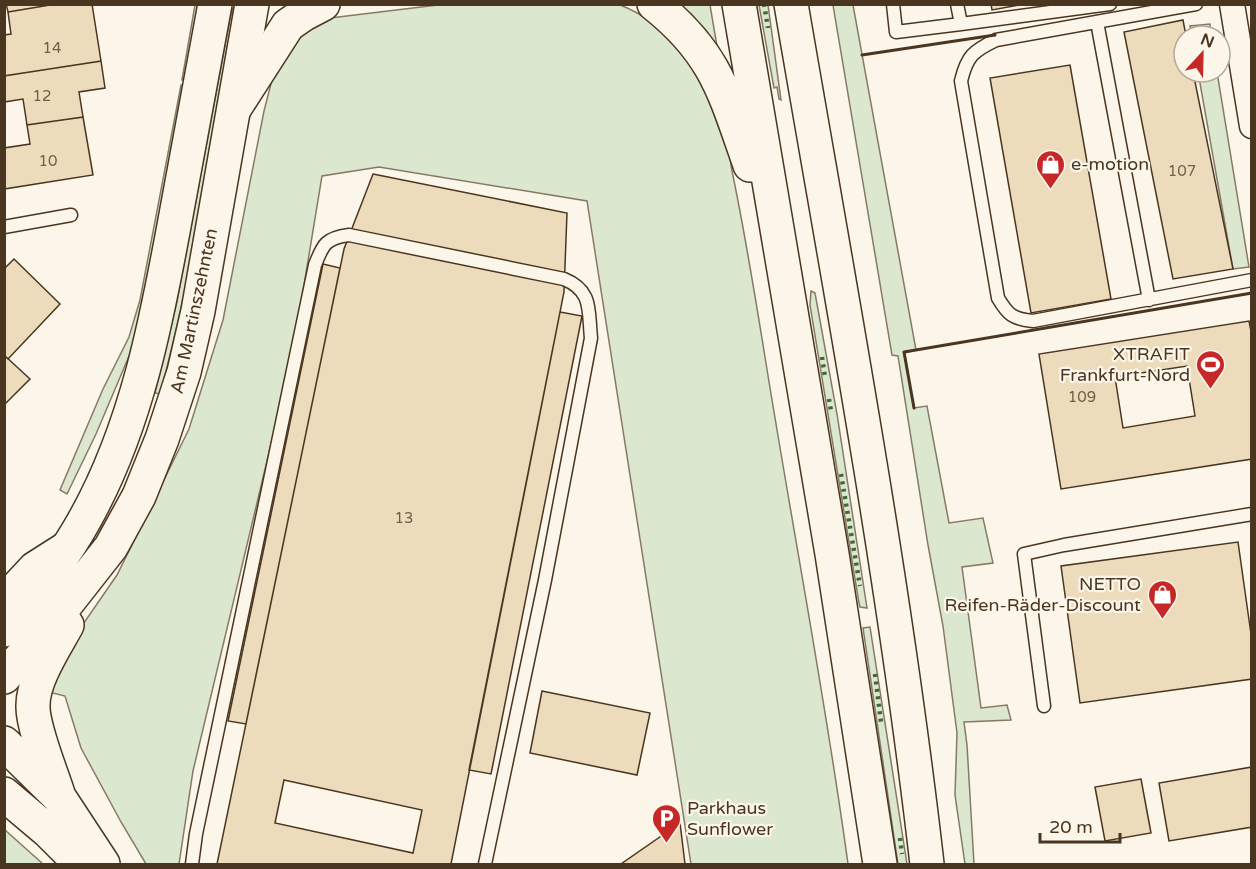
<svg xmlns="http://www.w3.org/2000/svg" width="1256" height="869" viewBox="0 0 1256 869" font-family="'Varela Round',sans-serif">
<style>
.green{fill:#dce7d0;stroke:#887966;stroke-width:1.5}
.building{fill:#ecdcbc;stroke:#4a3520;stroke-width:1.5;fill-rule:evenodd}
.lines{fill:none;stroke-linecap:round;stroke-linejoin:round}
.lane-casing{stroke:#4a3520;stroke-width:15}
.street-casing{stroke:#4a3520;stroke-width:27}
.secondary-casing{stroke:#4a3520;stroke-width:36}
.highway-casing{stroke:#4a3520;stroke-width:36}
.lane{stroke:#fbf6e9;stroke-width:12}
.street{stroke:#fbf6e9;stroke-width:24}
.secondary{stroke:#fbf6e9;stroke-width:33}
.highway{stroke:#fbf6e9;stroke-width:33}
.hedge{stroke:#436837;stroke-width:4.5;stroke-dasharray:3 4.5;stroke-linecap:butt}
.wall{stroke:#4a3520;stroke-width:3}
.labels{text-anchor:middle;stroke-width:4.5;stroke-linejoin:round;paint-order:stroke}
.number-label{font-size:15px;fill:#725f47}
.poi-label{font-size:18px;fill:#4a3520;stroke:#fbf6e9;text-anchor:start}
.street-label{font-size:18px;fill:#4a3520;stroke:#fbf6e9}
</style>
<rect width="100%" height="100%" fill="#fbf6e9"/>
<!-- green -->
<path class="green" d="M446 4 620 5C667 23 698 65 719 109 726 125 729 153 732 171 745 233 755 295 765 357 792 526 825 695 848 864H691L587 201 379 167 322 176 293 352 193 771 179 864H146L121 822 81 748 65 696 49 692 61 656 117 575 189 429 223 320 264 111 275 68 303 33 330 18Z
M195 5H202L188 81 182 80Z
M673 5H710L717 46Z
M759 5H768L781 100 779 99 777 87 774 88Z
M833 5H853L916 350 904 353 914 408 927 406 949 523 983 518 993 563 962 567 981 708 1007 705 1011 720 964 722 967 745 974 864H965L955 795 957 733 943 626 928 545 898 356 892 355Z
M233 8H238C214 137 194 267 160 394L155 393 177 301 230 19Z
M1210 24 1211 36H1192L1190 26Z
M1198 72H1217L1249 267 1233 269Z
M181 85H186L135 342 96 434 67 494 60 490 103 389 129 337 140 300Z
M811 291 815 293 837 414 867 608 860 607 859 603 810 305Z
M870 627 907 864H898L863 628Z
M5 830 43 864H5Z"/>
<!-- building -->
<path class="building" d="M6 4H56L8 12Z
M56 4H92L101 61 4 76V35L11 34 8 12Z
M991 4H1025L992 10Z
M1183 20 1186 36H1184V72H1193L1233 269 1173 279 1124 32Z
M101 61 105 88 79 92 83 117 27 125 23 99 4 102V76Z
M1070 65 1111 299 1031 313 990 78Z
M83 117 93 175 4 189V148L30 144 27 125Z
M373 174 567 213 564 292 451 864H217L344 249ZM284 780 422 810 413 853 275 823Z
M14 259 60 304 8 359 4 355V269Z
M323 264 340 268 246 724 228 721Z
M560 312 582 316 491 774 469 770Z
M1249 321 1252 336V459L1061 489 1039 354ZM1187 366 1195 416 1123 428 1115 377Z
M4 355 30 379 4 405Z
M1238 542 1252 641V679L1080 703 1061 566Z
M542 691 650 713 637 775 530 753Z
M1252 767V827L1169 841 1159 783Z
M1141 779 1151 833 1105 841 1095 787Z
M680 823 685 864H621Z"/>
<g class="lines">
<defs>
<path id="lane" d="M893 4 896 32 961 24 957 4
M1196 4 996 40C973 51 967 56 961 81L998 298C1008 315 1013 319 1033 321L1252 280
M1097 22 1149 300
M961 24 1110 4
M4 227 71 215
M1044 706 1024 554 1064 545 1252 514
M192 864 196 834 315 265C323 244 326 238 349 235L564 279C593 291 588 310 591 338L545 580 485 864"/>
<path id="street" d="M1232 4 1252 126
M4 595 32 565 65 544"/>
<path id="secondary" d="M4 630C34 596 63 559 85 519 137 426 157 319 176 215 189 145 202 75 215 4
M4 677 49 626 111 547 139 496 162 439 184 372 198 311 252 4
M4 743 59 797 103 864
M4 794 49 832 81 864
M59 797C52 774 33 729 33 707 32 681 55 647 67 625"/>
<path id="highway" d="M654 4C716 53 725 94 750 165
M739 4 832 554 880 864
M791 4C840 290 894 576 927 864
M234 109 288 25 304 14 323 4"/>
</defs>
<!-- lane casing -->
<use href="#lane" class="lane-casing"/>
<!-- street casing -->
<use href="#street" class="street-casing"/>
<!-- secondary casing -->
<use href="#secondary" class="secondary-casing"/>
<!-- highway casing -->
<use href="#highway" class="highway-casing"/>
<!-- lane -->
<use href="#lane" class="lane"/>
<!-- street -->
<use href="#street" class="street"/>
<!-- secondary -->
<use href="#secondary" class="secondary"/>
<!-- highway -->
<use href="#highway" class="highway"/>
<!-- hedge -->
<path class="hedge" d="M764 4 768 28
M822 357 825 377
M829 399 831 411
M841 474 860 586
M875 674 881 722
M900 838 902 854"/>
<!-- wall -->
<path class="wall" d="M862 55 995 35
M914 408 904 352 1252 293"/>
</g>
<!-- icons -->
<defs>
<symbol id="shop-pin" viewBox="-11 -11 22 30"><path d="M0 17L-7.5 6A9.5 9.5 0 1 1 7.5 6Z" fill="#c62828" stroke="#fbf6e9"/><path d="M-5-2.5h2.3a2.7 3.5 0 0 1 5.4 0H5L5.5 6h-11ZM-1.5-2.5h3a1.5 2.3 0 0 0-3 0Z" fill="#fff"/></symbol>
<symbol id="stadium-pin" viewBox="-11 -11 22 30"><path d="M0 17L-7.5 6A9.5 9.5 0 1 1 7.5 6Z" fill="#c62828" stroke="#fbf6e9"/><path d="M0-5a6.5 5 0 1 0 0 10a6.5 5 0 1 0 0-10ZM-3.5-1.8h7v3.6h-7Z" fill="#fff"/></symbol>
<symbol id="parking-pin" viewBox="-11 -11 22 30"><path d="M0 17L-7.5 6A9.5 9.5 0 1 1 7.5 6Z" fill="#c62828" stroke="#fbf6e9"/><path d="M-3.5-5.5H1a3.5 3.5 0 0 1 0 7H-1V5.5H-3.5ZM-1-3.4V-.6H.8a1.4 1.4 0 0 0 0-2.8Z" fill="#fff"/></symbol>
</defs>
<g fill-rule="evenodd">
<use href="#shop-pin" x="1034" y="148" width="33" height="45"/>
<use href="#stadium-pin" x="1194" y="348" width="33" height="45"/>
<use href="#shop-pin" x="1146" y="578" width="33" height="45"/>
<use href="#parking-pin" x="650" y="802" width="33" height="45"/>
</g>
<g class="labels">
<!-- number labels -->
<g class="number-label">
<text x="52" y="53">14</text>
<text x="42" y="101">12</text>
<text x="48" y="166">10</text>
<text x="1182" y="176">107</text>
<text x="1082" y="402">109</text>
<text x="404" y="523">13</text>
</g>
<!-- poi labels -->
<g class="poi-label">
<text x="1071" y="170">e-motion</text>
<text x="1190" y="360" text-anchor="end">XTRAFIT<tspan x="1190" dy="21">Frankfurt-Nord</tspan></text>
<text x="1141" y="590" text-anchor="end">NETTO<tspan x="1141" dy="21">Reifen-Räder-Discount</tspan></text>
<text x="687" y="814">Parkhaus<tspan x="687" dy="21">Sunflower</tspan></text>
</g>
<!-- street labels -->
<g class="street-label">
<text transform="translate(194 311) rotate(-78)" y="6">Am Martinszehnten</text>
</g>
</g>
<!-- border -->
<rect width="1256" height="869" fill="none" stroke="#4a3520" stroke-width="12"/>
<!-- north arrow -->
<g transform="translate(1202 54) rotate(22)"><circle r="28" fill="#fbf6e9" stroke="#b4a999" stroke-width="1.5"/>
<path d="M0-4.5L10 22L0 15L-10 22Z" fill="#c62828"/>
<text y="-9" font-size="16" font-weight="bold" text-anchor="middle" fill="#4a3520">N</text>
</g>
<!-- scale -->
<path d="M1040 833v9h80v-9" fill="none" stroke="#4a3520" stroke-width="3"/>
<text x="1049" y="833" font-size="18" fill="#4a3520" stroke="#fbf6e9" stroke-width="4.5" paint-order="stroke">20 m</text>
</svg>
